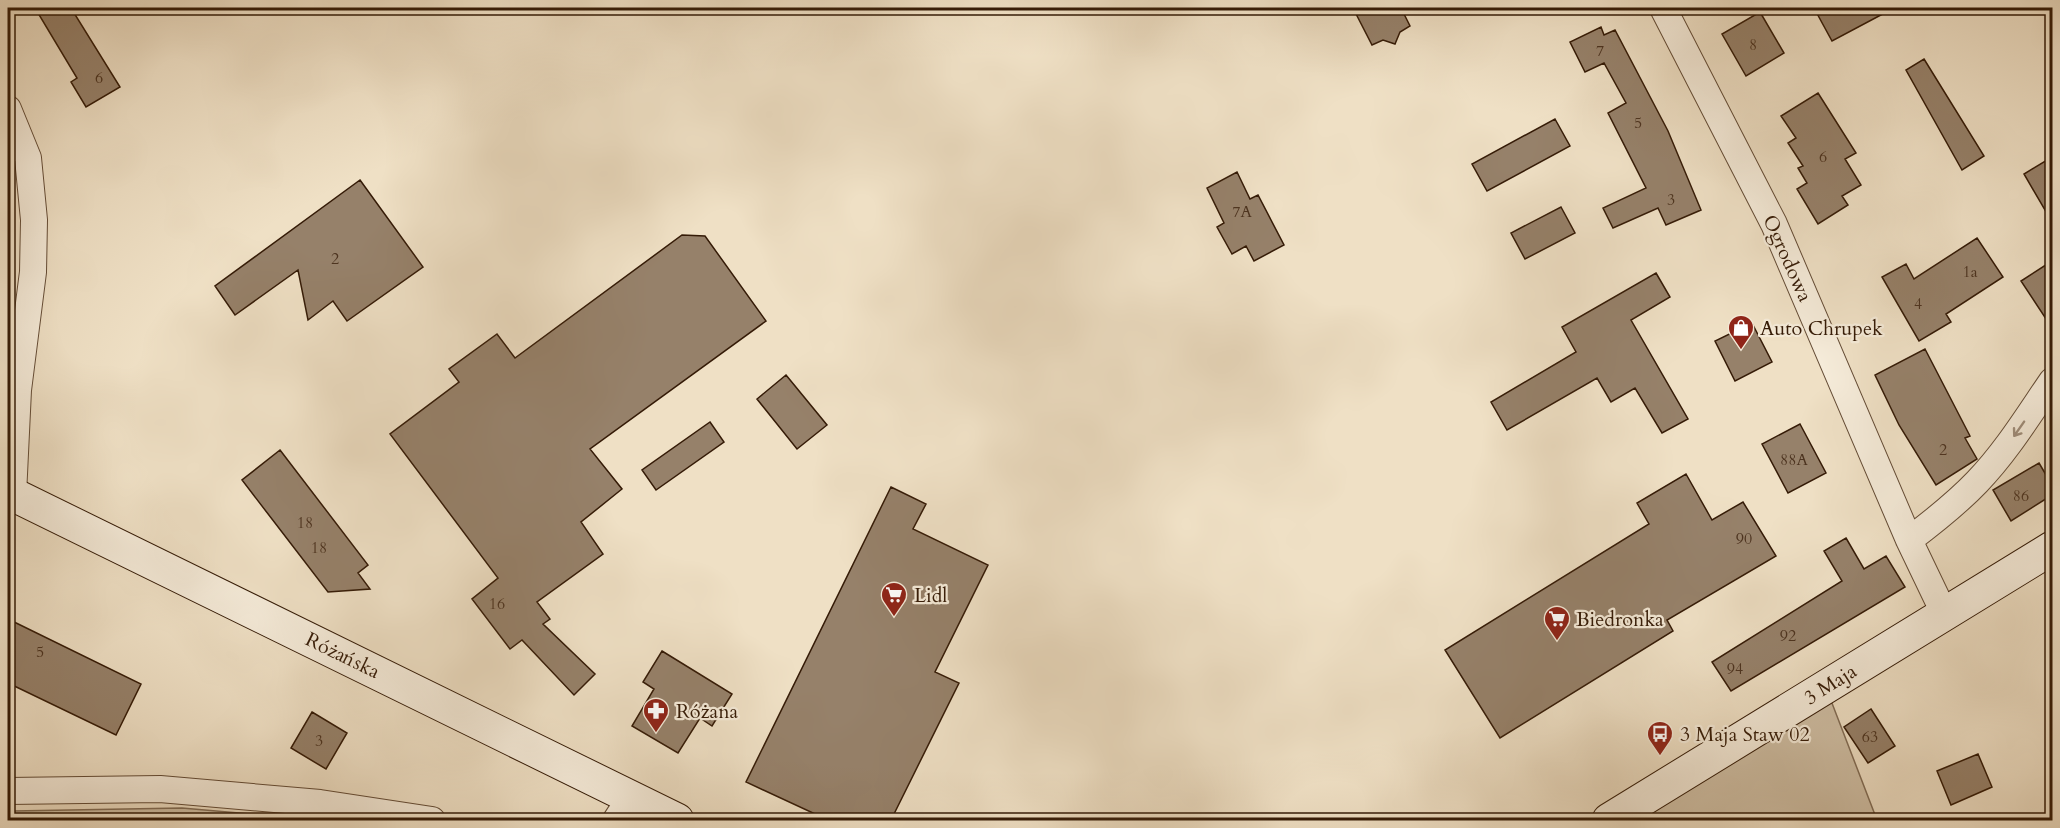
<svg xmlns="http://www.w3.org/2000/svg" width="2060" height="828" viewBox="0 0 2060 828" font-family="Cardo,serif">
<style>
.green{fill:#cfbfa5;stroke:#826d56;stroke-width:1.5}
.building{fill:#96816a;stroke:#351b07;stroke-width:1.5}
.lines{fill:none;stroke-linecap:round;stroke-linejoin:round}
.street-casing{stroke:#644c36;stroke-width:28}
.secondary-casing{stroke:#351b07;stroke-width:35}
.street{stroke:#f5ebd9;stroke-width:26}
.secondary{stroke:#f5ebd9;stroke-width:33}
.oneway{stroke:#9f8d7a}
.labels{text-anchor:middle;stroke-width:4.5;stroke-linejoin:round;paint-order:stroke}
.number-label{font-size:16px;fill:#4d3420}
.street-label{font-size:20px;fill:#351b07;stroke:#f5ebd9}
.poi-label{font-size:20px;fill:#351b07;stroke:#f5ebd9;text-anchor:start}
</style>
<rect width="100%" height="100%" fill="#efe0c5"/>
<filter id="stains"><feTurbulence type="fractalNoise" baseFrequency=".00333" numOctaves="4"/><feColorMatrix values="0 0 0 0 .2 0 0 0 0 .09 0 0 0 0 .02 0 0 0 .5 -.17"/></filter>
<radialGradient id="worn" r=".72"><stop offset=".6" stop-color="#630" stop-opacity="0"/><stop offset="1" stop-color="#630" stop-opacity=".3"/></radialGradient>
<!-- green -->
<path class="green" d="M1830 698 1877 820H1638Z
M182 808 320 820H19L14 811Z"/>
<!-- building -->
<path class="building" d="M35 8H71L120 87 86 107 71 82 77 78Z
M1353 8H1401L1410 26 1400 32 1395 44 1383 40 1372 45Z
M1814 8H1894L1832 41Z
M1760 12 1784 53 1746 76 1722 34Z
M1601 27 1604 35 1615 30 1668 131 1701 210 1666 225 1658 208 1613 228 1603 208 1646 188 1608 113 1626 103 1604 63 1585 72 1570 42Z
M1924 59 1984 156 1962 170 1906 70Z
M1818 93 1856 153 1845 159 1861 185 1842 196 1848 205 1818 224 1797 189 1807 183 1798 168 1803 166 1788 143 1796 138 1781 116Z
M1555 119 1570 146 1487 191 1472 164Z
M2052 157V222L2024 174Z
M1237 172 1250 199 1258 195 1284 245 1254 261 1246 246 1232 254 1217 227 1224 223 1207 188Z
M360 180 423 267 347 321 333 301 308 320 298 270 235 315 215 286Z
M1561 207 1575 233 1525 259 1511 233Z
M682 235 705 236 766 321 590 449 622 489 581 522 603 554 537 602 550 619 543 624 595 674 574 695 522 640 510 649 472 599 498 578 390 434 459 382 449 369 497 334 515 358Z
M1977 238 2003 277 1946 314 1951 322 1919 341 1882 277 1906 264 1914 279Z
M2052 261V328L2021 281Z
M1656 273 1670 297 1631 320 1688 419 1662 433 1635 388 1611 402 1597 378 1507 430 1491 402 1576 352 1562 327Z
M1752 323 1772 362 1735 381 1715 341Z
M1925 349 1970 436 1965 438 1977 459 1936 485 1899 425 1875 375Z
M786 375 827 425 797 449 757 399Z
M710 422 724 442 656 490 642 470Z
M1800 424 1826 473 1788 493 1762 444Z
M280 450 368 565 358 573 370 589 328 592 242 480Z
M2039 463 2052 485V495L2011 521 1993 490Z
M1686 474 1712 520 1743 502 1776 556 1667 620 1673 631 1500 738 1445 650 1649 524 1637 503Z
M891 487 926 504 913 529 988 565 935 672 959 683 891 820H828L746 782Z
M1846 538 1864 569 1886 556 1905 587 1731 691 1712 662 1842 581 1824 551Z
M8 619 141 684 116 735 8 683Z
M662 651 732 694 712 726 700 718 678 753 632 726 654 689 643 682Z
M1871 709 1895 746 1868 763 1844 727Z
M312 712 347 733 326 769 291 748Z
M1978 754 1992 787 1951 805 1937 771Z"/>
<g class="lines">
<defs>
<path id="street" d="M1663 8 1774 224 1909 540 1944 613
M8 109 28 158 34 220 33 272 18 390 13 495
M1909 540C1933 522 1956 504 1977 482 2006 452 2028 416 2052 381
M8 791 160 789 320 803 432 820
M616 820 631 797"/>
<path id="secondary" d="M8 492 677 820
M1609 820 2052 548"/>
</defs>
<!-- street casing -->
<use href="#street" class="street-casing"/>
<!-- secondary casing -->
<use href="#secondary" class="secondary-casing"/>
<!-- street -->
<use href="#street" class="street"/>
<!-- secondary -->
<use href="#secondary" class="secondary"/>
</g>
<!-- one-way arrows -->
<defs><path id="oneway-shaft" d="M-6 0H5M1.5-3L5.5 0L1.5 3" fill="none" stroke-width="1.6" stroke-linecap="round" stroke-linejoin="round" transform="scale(1.5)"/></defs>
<use class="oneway" href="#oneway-shaft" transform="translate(2019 429) rotate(125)"/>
<!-- icons -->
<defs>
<symbol id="shop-pin" viewBox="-11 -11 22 30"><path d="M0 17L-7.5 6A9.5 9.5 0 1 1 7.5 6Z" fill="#8f2418" stroke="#f5ebd9"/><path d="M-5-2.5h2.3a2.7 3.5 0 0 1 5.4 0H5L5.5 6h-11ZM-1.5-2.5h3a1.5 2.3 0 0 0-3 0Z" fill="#fff"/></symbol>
<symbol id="supermarket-pin" viewBox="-11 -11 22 30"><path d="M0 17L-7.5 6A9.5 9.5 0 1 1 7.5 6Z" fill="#8f2418" stroke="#f5ebd9"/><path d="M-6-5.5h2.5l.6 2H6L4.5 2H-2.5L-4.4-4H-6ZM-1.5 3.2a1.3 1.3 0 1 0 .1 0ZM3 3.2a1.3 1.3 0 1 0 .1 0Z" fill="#fff"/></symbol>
<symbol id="pharmacy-pin" viewBox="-11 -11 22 30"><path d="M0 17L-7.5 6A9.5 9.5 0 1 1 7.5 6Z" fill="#8f2418" stroke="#f5ebd9"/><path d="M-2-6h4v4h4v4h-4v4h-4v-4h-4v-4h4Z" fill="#fff"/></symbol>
<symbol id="bus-pin" viewBox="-11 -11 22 30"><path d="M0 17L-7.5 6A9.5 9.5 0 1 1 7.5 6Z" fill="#8f2418" stroke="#f5ebd9"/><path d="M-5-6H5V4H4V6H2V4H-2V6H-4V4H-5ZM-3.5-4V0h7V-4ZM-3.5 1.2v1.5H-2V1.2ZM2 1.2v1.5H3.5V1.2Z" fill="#fff"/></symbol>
</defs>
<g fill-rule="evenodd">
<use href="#shop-pin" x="1726" y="313" width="30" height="40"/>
<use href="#supermarket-pin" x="879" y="580" width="30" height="40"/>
<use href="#supermarket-pin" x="1542" y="604" width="30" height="40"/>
<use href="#pharmacy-pin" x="641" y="696" width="30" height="40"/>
<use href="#bus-pin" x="1645" y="719" width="30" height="40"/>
</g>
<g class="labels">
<!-- number labels -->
<g class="number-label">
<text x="1753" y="50">8</text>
<text x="1600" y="56">7</text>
<text x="99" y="83">6</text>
<text x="1638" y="128">5</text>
<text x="1823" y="162">6</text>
<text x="1671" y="205">3</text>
<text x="1242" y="217">7A</text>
<text x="335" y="264">2</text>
<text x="1970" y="277">1a</text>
<text x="1918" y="309">4</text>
<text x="1943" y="455">2</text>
<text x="1794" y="465">88A</text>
<text x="2021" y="501">86</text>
<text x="305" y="528">18</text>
<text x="1744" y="544">90</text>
<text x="319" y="553">18</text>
<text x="497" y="609">16</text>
<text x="1788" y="641">92</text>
<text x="40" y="657">5</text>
<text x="1735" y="674">94</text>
<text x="1870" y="742">63</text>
<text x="319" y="746">3</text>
</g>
<!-- street labels -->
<g class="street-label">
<text transform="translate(1788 258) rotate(66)" y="7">Ogrodowa</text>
<text transform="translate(343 655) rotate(26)" y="7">Różańska</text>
<text transform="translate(1830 684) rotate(-32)" y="7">3 Maja</text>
</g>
<!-- poi labels -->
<g class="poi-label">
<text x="1760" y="335">Auto Chrupek</text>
<text x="914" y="602">Lidl</text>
<text x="1576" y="626">Biedronka</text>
<text x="676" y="718">Różana</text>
<text x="1680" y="741">3 Maja Staw 02</text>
</g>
</g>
<!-- margin -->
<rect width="2060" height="828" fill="none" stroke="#efe0c5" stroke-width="30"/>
<rect x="9" y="9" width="2042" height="810" fill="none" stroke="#351b07" stroke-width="3"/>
<rect x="15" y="15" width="2030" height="798" fill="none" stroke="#351b07" stroke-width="1.5"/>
<rect width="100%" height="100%" filter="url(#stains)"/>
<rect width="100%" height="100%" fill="url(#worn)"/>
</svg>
